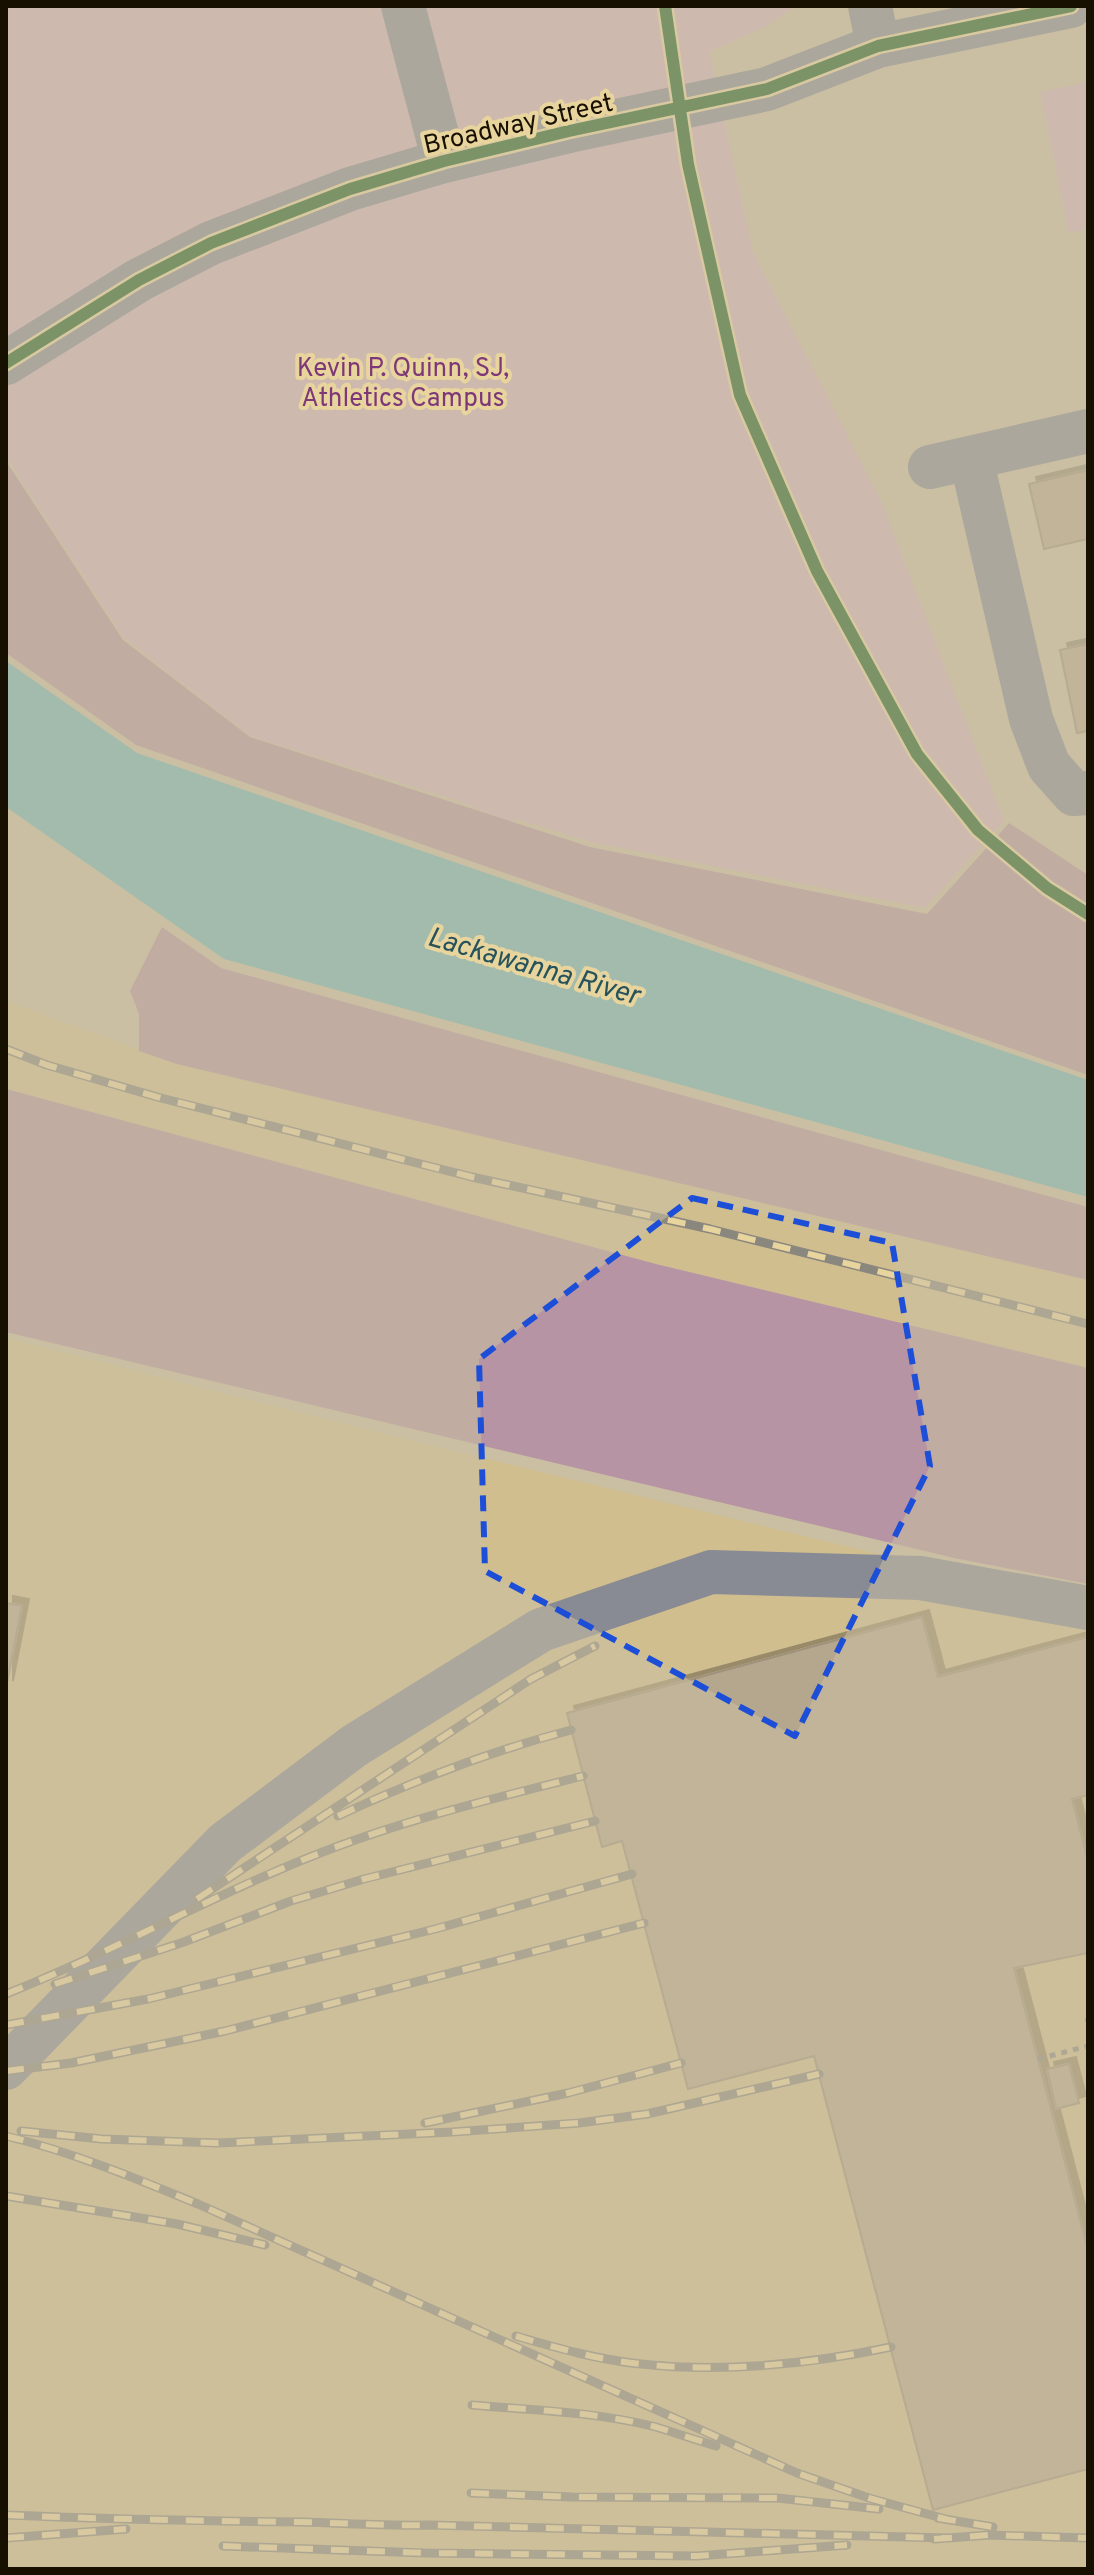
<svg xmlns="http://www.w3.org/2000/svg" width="1094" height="2575" viewBox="0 0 1094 2575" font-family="Overpass,sans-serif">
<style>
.built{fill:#d0be8f}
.green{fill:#d2b2bd}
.forest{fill:#b794a3}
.water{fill:#72b7ba}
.building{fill:#b5a68e;stroke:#9f927d;stroke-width:2;filter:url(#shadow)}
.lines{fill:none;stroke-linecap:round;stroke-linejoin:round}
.path{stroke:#8e8b87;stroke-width:5;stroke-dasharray:6 6;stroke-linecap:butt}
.minor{stroke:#888a94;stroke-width:44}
.rail-casing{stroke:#8a877f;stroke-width:9}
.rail{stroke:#e8d49d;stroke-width:6;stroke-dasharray:18;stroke-linecap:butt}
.cycleway-casing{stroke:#e8d49d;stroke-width:17}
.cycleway{stroke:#1b5e20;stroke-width:12}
.marked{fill:none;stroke:#1d4ed8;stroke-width:6;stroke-dasharray:16 10;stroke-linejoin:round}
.labels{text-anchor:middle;stroke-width:8;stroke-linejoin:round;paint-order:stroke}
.street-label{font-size:26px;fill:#171000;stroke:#e8d49d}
.park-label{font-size:26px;fill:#7d3878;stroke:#e8d49d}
.water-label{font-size:28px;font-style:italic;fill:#26535b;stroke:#e8d49d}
</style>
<defs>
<filter id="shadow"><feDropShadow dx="7" dy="-7" stdDeviation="0" flood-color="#0004"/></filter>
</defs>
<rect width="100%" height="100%" fill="#cabfa2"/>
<!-- built -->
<path class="built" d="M6 1001 177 1064 1088 1280V1368L656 1264 6 1089Z
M6 1338 372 1431 956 1573 1088 1596V2569H6Z"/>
<!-- green -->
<path class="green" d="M6 6H795L769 25 709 52 753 252 881 501 1004 821 925 908 591 842 520 820 508 821 456 800 250 736 124 638 6 457Z
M1088 82V229L1069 233 1040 92Z"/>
<!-- forest -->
<path class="forest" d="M6 461 123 640 250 737 590 847 927 914 1009 823 1088 875V1075L136 745 6 653Z
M162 927 221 968 1088 1207V1280L177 1064 139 1051V1014L130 991Z
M6 1089 656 1264 1088 1368V1584L954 1558 6 1332Z"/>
<!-- water -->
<path class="water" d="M6 661 137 753 1088 1080V1197L224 959 6 807Z"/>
<!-- building -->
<path class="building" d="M1088 470V539L1044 549 1029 484Z
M1088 644V731L1077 733 1060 650Z
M6 1603 22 1606 6 1688Z
M922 1617 938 1677 1088 1637V1795L1072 1799 1088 1861V1953L1014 1968 1088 2250V2469L933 2510 814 2056 688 2089 622 1841 602 1847 567 1713Z
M1069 2064 1079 2103 1056 2109 1047 2069Z"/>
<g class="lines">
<!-- path -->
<path class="path" d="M1087 2018 1088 2022
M1038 2059 1088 2046"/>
<!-- minor -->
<path class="minor" d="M403 6 444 161
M870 6 878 46
M6 363 139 280 211 243 350 189 444 161 569 131 767 89 878 46 1071 6
M971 458 1031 719 1049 766 1074 794 1088 793
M930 467 1088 431
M6 2068 225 1843 354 1746 541 1630 711 1572 920 1578 1088 1608"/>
<defs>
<path id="rail" d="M6 1049 47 1065 161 1098 472 1177 710 1229 1088 1324
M338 1816C413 1781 491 1751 571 1730
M197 1899 531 1679 595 1646
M55 1984 181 1943 291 1901 364 1879 595 1821
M6 1994C110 1953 207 1898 310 1857 399 1821 491 1799 583 1776
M6 2025 148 1999 234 1978 435 1929 632 1874
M6 2071 71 2063 225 2031 644 1923
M425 2123 568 2093 681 2063
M21 2131 102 2139 218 2143 452 2132 579 2123 647 2114 819 2074
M6 2136C72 2152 135 2178 198 2204L797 2473 869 2498 949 2520
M6 2196 177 2224 265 2245
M516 2336C557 2348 599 2360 641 2364 724 2373 810 2364 891 2347
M472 2405C533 2410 597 2412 656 2427 676 2433 696 2440 716 2446
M471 2493 572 2497 777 2498 879 2509
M6 2515C104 2519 202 2521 301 2522 344 2523 386 2526 429 2525L946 2538
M938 2518 993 2527
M6 2538 126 2529
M934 2539 989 2535 1088 2538
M223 2546 425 2553 697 2556 847 2545"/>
</defs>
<!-- rail casing -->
<use href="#rail" class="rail-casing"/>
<!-- rail -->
<use href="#rail" class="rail"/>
<defs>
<path id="cycleway" d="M665 6 688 164 740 395 817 571 917 754 978 830 1047 888 1088 914
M6 363 139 280 211 243 350 189 444 161 569 131 767 89 878 46 1071 6"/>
</defs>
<!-- cycleway casing -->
<use href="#cycleway" class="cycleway-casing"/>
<!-- cycleway -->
<use href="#cycleway" class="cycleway"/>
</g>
<!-- marked area -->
<path d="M0 0H1094V2575H0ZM692 1198 892 1243 930 1466 795 1736 485 1571 479 1359Z" fill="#cabfa2" fill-opacity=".55" fill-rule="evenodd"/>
<path class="marked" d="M692 1198 892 1243 930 1466 795 1736 485 1571 479 1359Z"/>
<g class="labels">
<!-- street labels -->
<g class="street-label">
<text transform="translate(518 123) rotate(-13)" y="9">Broadway Street</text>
</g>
<!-- park labels -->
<g class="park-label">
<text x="403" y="376">Kevin P. Quinn, SJ,<tspan x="403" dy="30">Athletics Campus</tspan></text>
</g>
<!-- water labels -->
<g class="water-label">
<text transform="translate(534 965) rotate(16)" y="10">Lackawanna River</text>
</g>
</g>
<!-- border -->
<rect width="1094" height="2575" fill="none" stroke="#171000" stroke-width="16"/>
</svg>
